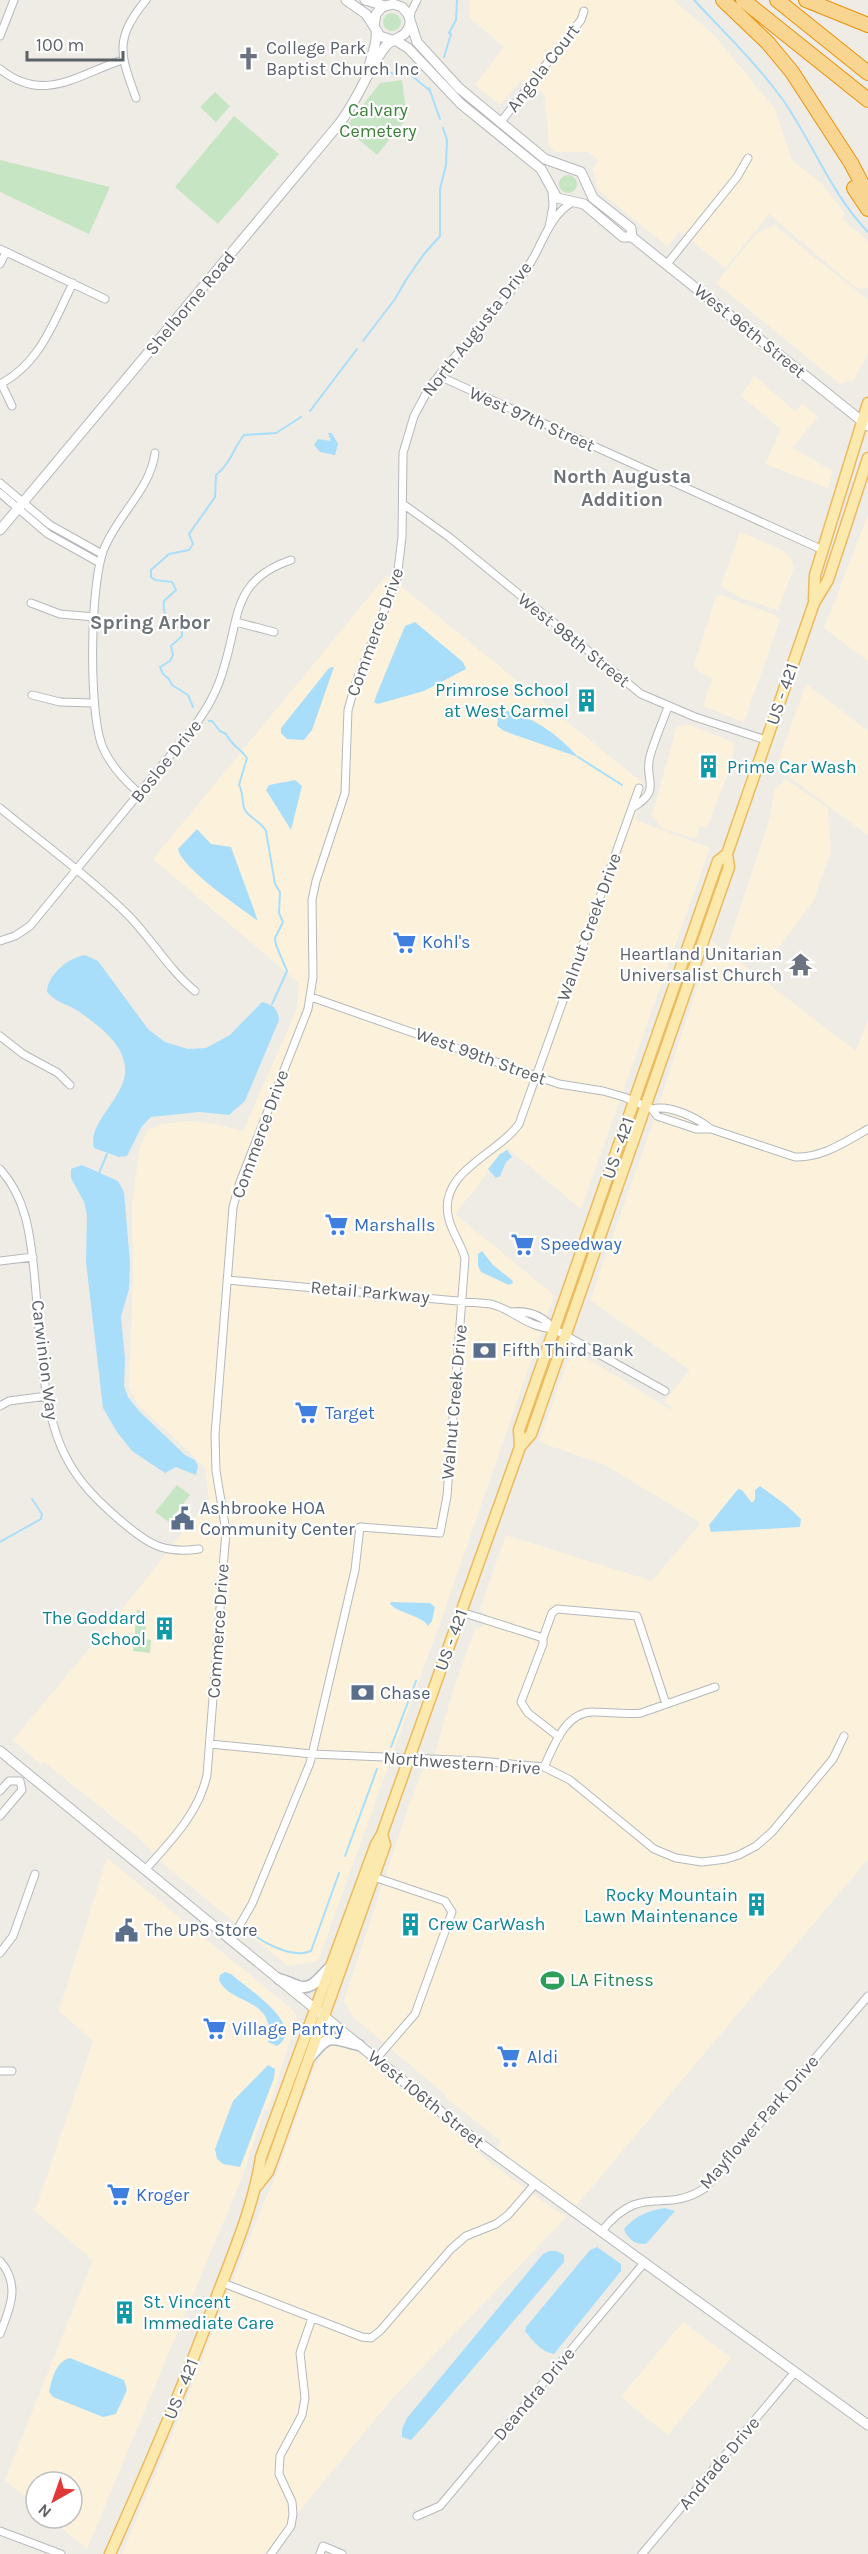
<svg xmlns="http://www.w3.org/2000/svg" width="868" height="2554" viewBox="0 0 868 2554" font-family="Karla,sans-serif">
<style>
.commercial{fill:#fcf2dc}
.green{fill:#c6e5c3}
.water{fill:#a9defb}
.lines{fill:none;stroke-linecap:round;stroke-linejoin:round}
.stream{stroke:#a9defb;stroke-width:2}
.minor-casing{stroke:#b5b8bb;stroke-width:9}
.tertiary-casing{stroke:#b5b8bb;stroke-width:11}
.secondary-casing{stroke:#b6babe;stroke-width:13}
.primary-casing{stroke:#ebba61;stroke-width:13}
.motorway-casing{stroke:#ea920a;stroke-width:16}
.minor{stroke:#fff;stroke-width:7}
.tertiary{stroke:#fff;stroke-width:9}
.secondary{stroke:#fff;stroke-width:10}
.primary{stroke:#fbe9ad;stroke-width:10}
.motorway{stroke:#f8d692;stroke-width:14}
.labels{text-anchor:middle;stroke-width:4.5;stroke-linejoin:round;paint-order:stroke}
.worship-label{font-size:18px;fill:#5b616d;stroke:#fff;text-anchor:start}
.street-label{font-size:18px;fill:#5d6165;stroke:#fff}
.park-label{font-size:18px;fill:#3b8138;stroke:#fff}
.culture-label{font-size:18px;fill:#0d838f;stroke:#fff;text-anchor:end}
.shop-label{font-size:18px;fill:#366cbe;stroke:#fff;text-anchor:start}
.service-label{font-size:18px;fill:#4e5e75;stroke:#fff;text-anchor:start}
.leisure-label{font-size:18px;fill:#27864d;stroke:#fff;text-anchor:start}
.neighbourhood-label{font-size:20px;font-weight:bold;fill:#6e7377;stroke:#fff}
</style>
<rect width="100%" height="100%" fill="#efece5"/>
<!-- commercial -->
<path class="commercial" d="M470 0H673L713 34 775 109 792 160 822 184 845 214 842 219 868 241V287L866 289 856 288 769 214 725 268 680 231 667 246 598 190 593 168 599 161 589 152H555L549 146 545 96 542 92 536 91 522 79 500 105 475 85 504 47 469 17Z
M774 225 868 300V353L854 380 840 384 716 283 757 233Z
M754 376 796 412 802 403 818 417 792 448 833 471 828 488 765 464 781 429 741 396Z
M868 515V661L824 628Z
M740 532 784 551 792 560 794 567 778 610 739 597 721 586Z
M387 575 645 785 635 820 710 848 581 1209 507 1148 455 1214 554 1295 447 1603 318 1961 288 1966 166 1866 138 1837 44 1762 40 1764 13 1740 132 1597 209 1499 205 1469 188 1450 138 1405 129 1388 133 1277 132 1204 140 1147 149 1129 162 1124 189 1121 214 1124 243 1131 297 1009 299 983 153 859Z
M720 595 775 615 780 620 744 722 703 706 712 678 699 672 694 665 716 597Z
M806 684 868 731V835L776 767Z
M686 724 733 742 734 746 731 765 707 828 700 826 696 837 692 838 663 828 652 816 675 732 677 727Z
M785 779 828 808 831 852 813 902 767 963 726 950 769 820 774 791Z
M712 941 856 1051 868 1019V1859L576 2206 497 2148 501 2141 445 2097 446 2095 352 2016 344 2000 408 1808 423 1770 435 1753 453 1691 475 1629 483 1627 487 1615 480 1610 506 1535 652 1581 701 1523 605 1465 539 1442 568 1360 576 1355 595 1363 671 1410 672 1407 664 1402 690 1370 590 1300 652 1126Z
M107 1858 294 2011 297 2019 268 2110 264 2109 243 2175 87 2549 50 2518H72V2482H36V2506L5 2480 93 2260 32 2209 36 2208 93 2041 59 2011Z
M341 2043 363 2056 492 2164 553 2209 567 2216 391 2400 264 2554H122L182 2411 261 2209 275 2178 315 2066 327 2045Z
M683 2322 731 2358 668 2435 621 2397Z"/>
<!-- green -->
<path class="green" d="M383 22a9 9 0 1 1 18 0a9 9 0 1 1-18 0Z
M402 80 407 118 377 155 345 128 380 83Z
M215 92 230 106 216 122 200 107Z
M234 116 279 154 218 224 175 187Z
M0 160 110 187 89 234 0 192Z
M559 184a9 9 0 1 1 18 0a9 9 0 1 1-18 0Z
M177 1485 190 1495 169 1522 155 1512Z
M137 1610 147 1611 145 1639 151 1640 150 1653 133 1651Z"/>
<!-- water -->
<path class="water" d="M328 433H332L338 444 335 455 320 452 314 445 318 439 331 441Z
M415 622 463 662 466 669 424 691 378 704 374 702 376 696 405 626Z
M334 667 312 730 304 740 287 739 281 733V728L329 668Z
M507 711C533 716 562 738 578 757L504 731 497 726 498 716Z
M295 780 302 786 291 830 266 790 269 785Z
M197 829 211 844 231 847 258 921C241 908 181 868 178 849Z
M85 955 98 961 148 1029 165 1042 188 1049 206 1048 230 1035 262 1002C273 1005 278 1008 279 1020L245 1101 229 1115 199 1112 151 1117 142 1126 127 1156 119 1157 94 1148C87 1124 122 1100 125 1074 128 1046 98 1025 78 1011 65 1002 59 1005 47 992 48 974 68 958 85 955Z
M507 1150 512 1157 506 1162 500 1176 496 1178 488 1169 500 1154Z
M82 1165 118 1181 124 1192 130 1263 129 1289 121 1317 125 1359 124 1386 128 1397 139 1411 185 1455 195 1460 198 1466 196 1475 176 1467 165 1473 132 1451 117 1432 103 1408 86 1262 87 1215 84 1202 71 1178V1169Z
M482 1251 493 1265 512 1280 513 1283 509 1285 481 1272 478 1266V1254Z
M760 1486 786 1505 801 1519 800 1527 711 1532 709 1525 738 1489 742 1490 752 1503 755 1499V1490Z
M391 1602 430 1603 435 1607 432 1621 428 1626C423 1616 400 1614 390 1604Z
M225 1972 231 1974C245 1987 308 2026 277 2046L268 2042C267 2036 270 2029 268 2023 262 1999 228 2001 219 1980L220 1975Z
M268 2065 275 2069 274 2078 242 2162 240 2167 223 2164 217 2159 215 2149 233 2101Z
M665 2208 675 2211 646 2244C636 2245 627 2239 624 2229 636 2215 648 2211 665 2208Z
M597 2247 621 2264V2271L554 2354C541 2352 533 2341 525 2331L526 2327 590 2250Z
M549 2251H557L564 2255V2262L423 2427 411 2440 402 2437V2429L407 2418 543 2254Z
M70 2358 124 2380 127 2390 116 2414 103 2417 53 2397 49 2392C52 2379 56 2361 70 2358Z"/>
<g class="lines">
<!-- stream -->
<path class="stream" d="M694 0C724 32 757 64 783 100 813 143 831 194 868 232
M444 57 451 34 449 33 456 20 457 0
M383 70 394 74 411 75 429 90
M429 88 440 119
M363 341 395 299 406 280 424 254 440 236V189L446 165 447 140 443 128
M310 411 357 349
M193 707 188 695 172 685 169 679 163 674 160 667 170 661 173 655 171 646 182 636V631C170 622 162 616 164 601L176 590 172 582 155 580 151 577V570L169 554 189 550 193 544 189 534 215 497 216 475C230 464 233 449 244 435L276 433 301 417
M209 721H212L220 731 226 734C231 745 240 748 247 758L239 785C244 793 241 802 245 810 249 818 261 821 266 831L275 884 280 892 279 913 283 922 275 938 276 945 287 971 272 1004
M578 757 622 785
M99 1173 107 1154
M0 1542 41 1519 42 1514 32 1499
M391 1747 416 1681
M345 1856 377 1769
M249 1931C263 1943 293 1959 311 1951L339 1873"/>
<defs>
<path id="minor" d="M410 20 411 12 417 0
M0 36 14 0
M0 69C44 104 77 75 122 60
M136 98C120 54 114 39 146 0
M500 123 581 20 584 11
M549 227 553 206 552 191
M0 249 105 299
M0 264 6 252
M667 264 737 177 748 158
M439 376 823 550
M1 383 12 406
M0 384C40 364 54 321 73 283
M0 483 50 525 102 554
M0 493 48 534 100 563
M403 504 449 537 641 694 695 717 766 740
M31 603 60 614 95 617
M236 622 274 632
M32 695 60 702 94 703
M140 794C125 781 111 766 103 748 88 714 90 583 104 549 118 514 150 490 155 453
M0 808C41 842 86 874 125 912 150 936 168 969 195 991
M632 808C664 789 643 781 650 756 655 739 662 723 668 707
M0 941 15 936 30 926 192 729C207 710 218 690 224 667 240 616 232 580 291 560
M311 997 559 1084 603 1091 624 1097 652 1109 657 1116 696 1129H711
M0 1036 23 1054 58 1073 70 1085
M652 1109C670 1104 697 1118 711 1129L795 1157C822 1158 845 1142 868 1129
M0 1169C26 1198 30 1233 34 1271 40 1327 40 1410 67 1459 80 1484 100 1503 121 1521 148 1544 163 1554 199 1549
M0 1261 33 1257
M227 1280 491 1304C516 1311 526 1327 554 1329
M511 1312C529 1310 543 1316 554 1329L665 1391
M0 1406 9 1401 47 1396
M461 1612 543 1638V1644L521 1702 528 1713 559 1737
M543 1638 552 1613 557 1609 637 1616 666 1704
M210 1744 312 1754 479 1761 544 1767 570 1780 654 1849 676 1858 702 1862 726 1859 739 1855 756 1846 772 1832 833 1759 844 1736
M544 1767C554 1745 566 1711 594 1712 610 1712 625 1715 641 1713L715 1687
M0 1791 9 1781H20
M0 1816 22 1790 20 1781
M145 1870C170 1842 199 1813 207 1775L226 1531 216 1471 215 1435 233 1207 240 1182 308 1009 313 977 312 900 316 881 345 793 348 710 355 685 397 578 402 537 403 453 414 416 429 388C463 343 509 303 536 253 545 235 554 212 573 202
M374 1877 445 1901 452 1912 415 2014 376 2059
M231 1940 252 1904 310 1763 355 1570 360 1527 440 1533 447 1496 465 1258C461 1243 450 1230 448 1215 440 1171 498 1154 519 1124L639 788
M0 1953 13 1936 35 1874
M0 2071H12
M601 2232C642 2180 663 2216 705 2188L868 1996
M0 2261C21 2285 10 2308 0 2334
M223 2283 362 2337 371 2338 380 2331 451 2249 466 2236 496 2224 508 2215 535 2184
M417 2516 440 2506 644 2263
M0 2531 61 2554
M271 2554 291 2526 293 2514 292 2502 279 2474 280 2456 302 2415 305 2398 300 2353 312 2318
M320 2554 323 2546 342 2554
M642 2554 795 2372"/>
<path id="tertiary" d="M346 0 366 14 380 36 394 41
M365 0 385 6
M374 26 376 14 382 7 393 4 402 7 408 14 417 42 459 88 545 159 581 172 593 198 631 228 632 237
M395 40 408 48 461 104 541 169 557 198 584 204 623 237H632L868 426
M369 69C370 56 378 45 376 31
M0 530 339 124C358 100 367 71 385 47 393 36 407 40 410 23
M0 1751 474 2139 868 2425"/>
<path id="secondary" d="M279 1979C287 1981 291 1984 298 1986 313 1992 322 1973 331 1967
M309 2058C331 2032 329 2038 359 2045"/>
<path id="primary" d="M814 599 815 575 868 403
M520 1447 519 1430 718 861 727 854
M257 2186 268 2172 275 2153 385 1845 382 1834
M110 2554C148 2469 185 2383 217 2296 234 2251 254 2205 261 2157L376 1844 382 1834 520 1447 531 1434 729 867 727 854 814 603 828 580 868 458"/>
<path id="motorway" d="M723 0 768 43 792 72 851 163 868 195
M743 0 868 100
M777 0 868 73
M806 0 868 25
M854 188 868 209"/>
</defs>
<!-- minor casing -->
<use href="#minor" class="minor-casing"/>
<!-- tertiary casing -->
<use href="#tertiary" class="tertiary-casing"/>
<!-- secondary casing -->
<use href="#secondary" class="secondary-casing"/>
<!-- primary casing -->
<use href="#primary" class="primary-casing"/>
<!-- motorway casing -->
<use href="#motorway" class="motorway-casing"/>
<!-- minor -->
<use href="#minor" class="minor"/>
<!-- tertiary -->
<use href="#tertiary" class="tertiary"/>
<!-- secondary -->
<use href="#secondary" class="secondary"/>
<!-- primary -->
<use href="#primary" class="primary"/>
<!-- motorway -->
<use href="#motorway" class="motorway"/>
</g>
<!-- icons -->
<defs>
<symbol id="church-bare" viewBox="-9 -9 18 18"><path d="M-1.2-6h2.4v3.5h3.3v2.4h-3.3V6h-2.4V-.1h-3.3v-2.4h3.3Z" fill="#6b7280" stroke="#fff" stroke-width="2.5" paint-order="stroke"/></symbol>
<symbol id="building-bare" viewBox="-9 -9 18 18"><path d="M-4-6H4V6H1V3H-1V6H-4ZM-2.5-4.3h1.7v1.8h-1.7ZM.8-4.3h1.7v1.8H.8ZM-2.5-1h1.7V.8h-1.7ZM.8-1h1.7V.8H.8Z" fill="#0f9aa8" stroke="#fff" stroke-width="2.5" paint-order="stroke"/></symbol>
<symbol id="supermarket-bare" viewBox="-9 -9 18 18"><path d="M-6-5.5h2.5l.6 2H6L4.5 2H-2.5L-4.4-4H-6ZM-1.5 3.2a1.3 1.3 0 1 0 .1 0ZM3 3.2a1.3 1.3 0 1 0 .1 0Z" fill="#3f7fe0" stroke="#fff" stroke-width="2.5" paint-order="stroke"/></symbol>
<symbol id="temple-bare" viewBox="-9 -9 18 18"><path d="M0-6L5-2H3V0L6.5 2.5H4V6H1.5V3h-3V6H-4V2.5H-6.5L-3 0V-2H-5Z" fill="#6b7280" stroke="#fff" stroke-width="2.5" paint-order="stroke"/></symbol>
<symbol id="bank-bare" viewBox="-9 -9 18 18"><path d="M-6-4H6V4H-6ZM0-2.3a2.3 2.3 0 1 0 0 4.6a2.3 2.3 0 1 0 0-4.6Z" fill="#5c6f8a" stroke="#fff" stroke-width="2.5" paint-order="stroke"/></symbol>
<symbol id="civic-bare" viewBox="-9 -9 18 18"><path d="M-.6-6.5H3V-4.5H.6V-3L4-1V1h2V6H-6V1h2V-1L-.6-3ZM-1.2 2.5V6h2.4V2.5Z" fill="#5c6f8a" stroke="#fff" stroke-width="2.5" paint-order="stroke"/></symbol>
<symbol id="stadium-bare" viewBox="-9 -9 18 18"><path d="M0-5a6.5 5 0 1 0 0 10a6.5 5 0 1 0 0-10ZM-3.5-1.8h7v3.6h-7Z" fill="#2e9e5b" stroke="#fff" stroke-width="2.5" paint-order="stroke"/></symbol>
</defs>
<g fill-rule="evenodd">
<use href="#church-bare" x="232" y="42" width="33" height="33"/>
<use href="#building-bare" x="570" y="684" width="33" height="33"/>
<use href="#building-bare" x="692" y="750" width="33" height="33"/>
<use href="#supermarket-bare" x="388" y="926" width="33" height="33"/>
<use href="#temple-bare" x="784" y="948" width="33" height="33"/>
<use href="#supermarket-bare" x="320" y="1208" width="33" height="33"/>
<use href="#supermarket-bare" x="506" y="1228" width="33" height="33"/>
<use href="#bank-bare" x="468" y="1334" width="33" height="33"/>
<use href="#supermarket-bare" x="290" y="1396" width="33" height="33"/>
<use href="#civic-bare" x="166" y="1502" width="33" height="33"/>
<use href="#building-bare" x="148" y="1612" width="33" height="33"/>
<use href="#bank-bare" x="346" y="1676" width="33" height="33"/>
<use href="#building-bare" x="740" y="1888" width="33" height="33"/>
<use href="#building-bare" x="394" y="1908" width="33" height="33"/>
<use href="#civic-bare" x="110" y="1914" width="33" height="33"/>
<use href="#stadium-bare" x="536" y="1964" width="33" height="33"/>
<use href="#supermarket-bare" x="198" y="2012" width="33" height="33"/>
<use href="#supermarket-bare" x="492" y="2040" width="33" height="33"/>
<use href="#supermarket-bare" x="102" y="2178" width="33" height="33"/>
<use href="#building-bare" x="108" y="2296" width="33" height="33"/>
</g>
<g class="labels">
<!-- worship labels -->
<g class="worship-label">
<text x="266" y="54">College Park<tspan x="266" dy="21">Baptist Church Inc</tspan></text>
<text x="782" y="960" text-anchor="end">Heartland Unitarian<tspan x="782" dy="21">Universalist Church</tspan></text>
</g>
<!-- street labels -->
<g class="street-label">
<text transform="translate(543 68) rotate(-52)" y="6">Angola Court</text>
<text transform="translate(190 303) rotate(-50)" y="6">Shelborne Road</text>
<text transform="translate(477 329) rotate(-52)" y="6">North Augusta Drive</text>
<text transform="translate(750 331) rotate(39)" y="6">West 96th Street</text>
<text transform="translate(532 419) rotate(24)" y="6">West 97th Street</text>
<text transform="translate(375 632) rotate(-70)" y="6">Commerce Drive</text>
<text transform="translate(574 640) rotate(39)" y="6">West 98th Street</text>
<text transform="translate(782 694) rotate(-71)" y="6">US - 421</text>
<text transform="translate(166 761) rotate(-51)" y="6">Bosloe Drive</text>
<text transform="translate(589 927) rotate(-70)" y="6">Walnut Creek Drive</text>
<text transform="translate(481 1056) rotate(20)" y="6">West 99th Street</text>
<text transform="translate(260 1134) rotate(-70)" y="6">Commerce Drive</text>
<text transform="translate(618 1148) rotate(-71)" y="6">US - 421</text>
<text transform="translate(370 1292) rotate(5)" y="6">Retail Parkway</text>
<text transform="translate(45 1360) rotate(83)" y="6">Carwinion Way</text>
<text transform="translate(454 1402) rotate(-85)" y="6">Walnut Creek Drive</text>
<text transform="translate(218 1631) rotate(-86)" y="6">Commerce Drive</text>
<text transform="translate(451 1640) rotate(-70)" y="6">US - 421</text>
<text transform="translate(462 1763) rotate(4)" y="6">Northwestern Drive</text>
<text transform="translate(426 2099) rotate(39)" y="6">West 106th Street</text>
<text transform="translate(759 2122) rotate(-49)" y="6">Mayflower Park Drive</text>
<text transform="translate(181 2389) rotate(-68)" y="6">US - 421</text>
<text transform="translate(534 2394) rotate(-50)" y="6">Deandra Drive</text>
<text transform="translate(719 2463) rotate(-50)" y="6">Andrade Drive</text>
</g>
<!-- park labels -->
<g class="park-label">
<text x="378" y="116">Calvary<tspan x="378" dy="21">Cemetery</tspan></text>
</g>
<!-- culture labels -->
<g class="culture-label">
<text x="569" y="696">Primrose School<tspan x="569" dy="21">at West Carmel</tspan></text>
<text x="727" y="773" text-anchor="start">Prime Car Wash</text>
<text x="146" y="1624">The Goddard<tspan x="146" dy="21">School</tspan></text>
<text x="738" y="1901">Rocky Mountain<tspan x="738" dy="21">Lawn Maintenance</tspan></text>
<text x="428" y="1930" text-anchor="start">Crew CarWash</text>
<text x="143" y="2308" text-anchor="start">St. Vincent<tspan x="143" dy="21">Immediate Care</tspan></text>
</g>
<!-- shop labels -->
<g class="shop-label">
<text x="422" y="948">Kohl's</text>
<text x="354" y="1231">Marshalls</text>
<text x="540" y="1250">Speedway</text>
<text x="325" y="1419">Target</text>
<text x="232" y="2035">Village Pantry</text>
<text x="527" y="2063">Aldi</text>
<text x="136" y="2201">Kroger</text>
</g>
<!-- service labels -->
<g class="service-label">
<text x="502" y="1356">Fifth Third Bank</text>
<text x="200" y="1514">Ashbrooke HOA<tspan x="200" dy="21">Community Center</tspan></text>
<text x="380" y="1699">Chase</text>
<text x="144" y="1936">The UPS Store</text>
</g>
<!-- leisure labels -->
<g class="leisure-label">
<text x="570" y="1986">LA Fitness</text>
</g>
<!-- neighbourhood labels -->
<g class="neighbourhood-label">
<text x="622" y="483">North Augusta<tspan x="622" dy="23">Addition</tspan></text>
<text x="150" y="629">Spring Arbor</text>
</g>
</g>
<!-- north arrow -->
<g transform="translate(54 2500) rotate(220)"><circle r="28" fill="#ffffff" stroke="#bec0c1" stroke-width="1.5"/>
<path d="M0-4.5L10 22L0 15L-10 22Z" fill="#e23838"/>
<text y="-9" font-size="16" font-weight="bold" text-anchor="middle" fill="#5d6165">N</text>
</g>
<!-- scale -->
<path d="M27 51v9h96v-9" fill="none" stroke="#5d6165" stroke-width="3"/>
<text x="36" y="51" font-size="18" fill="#5d6165" stroke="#ffffff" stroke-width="4.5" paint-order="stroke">100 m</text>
</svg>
